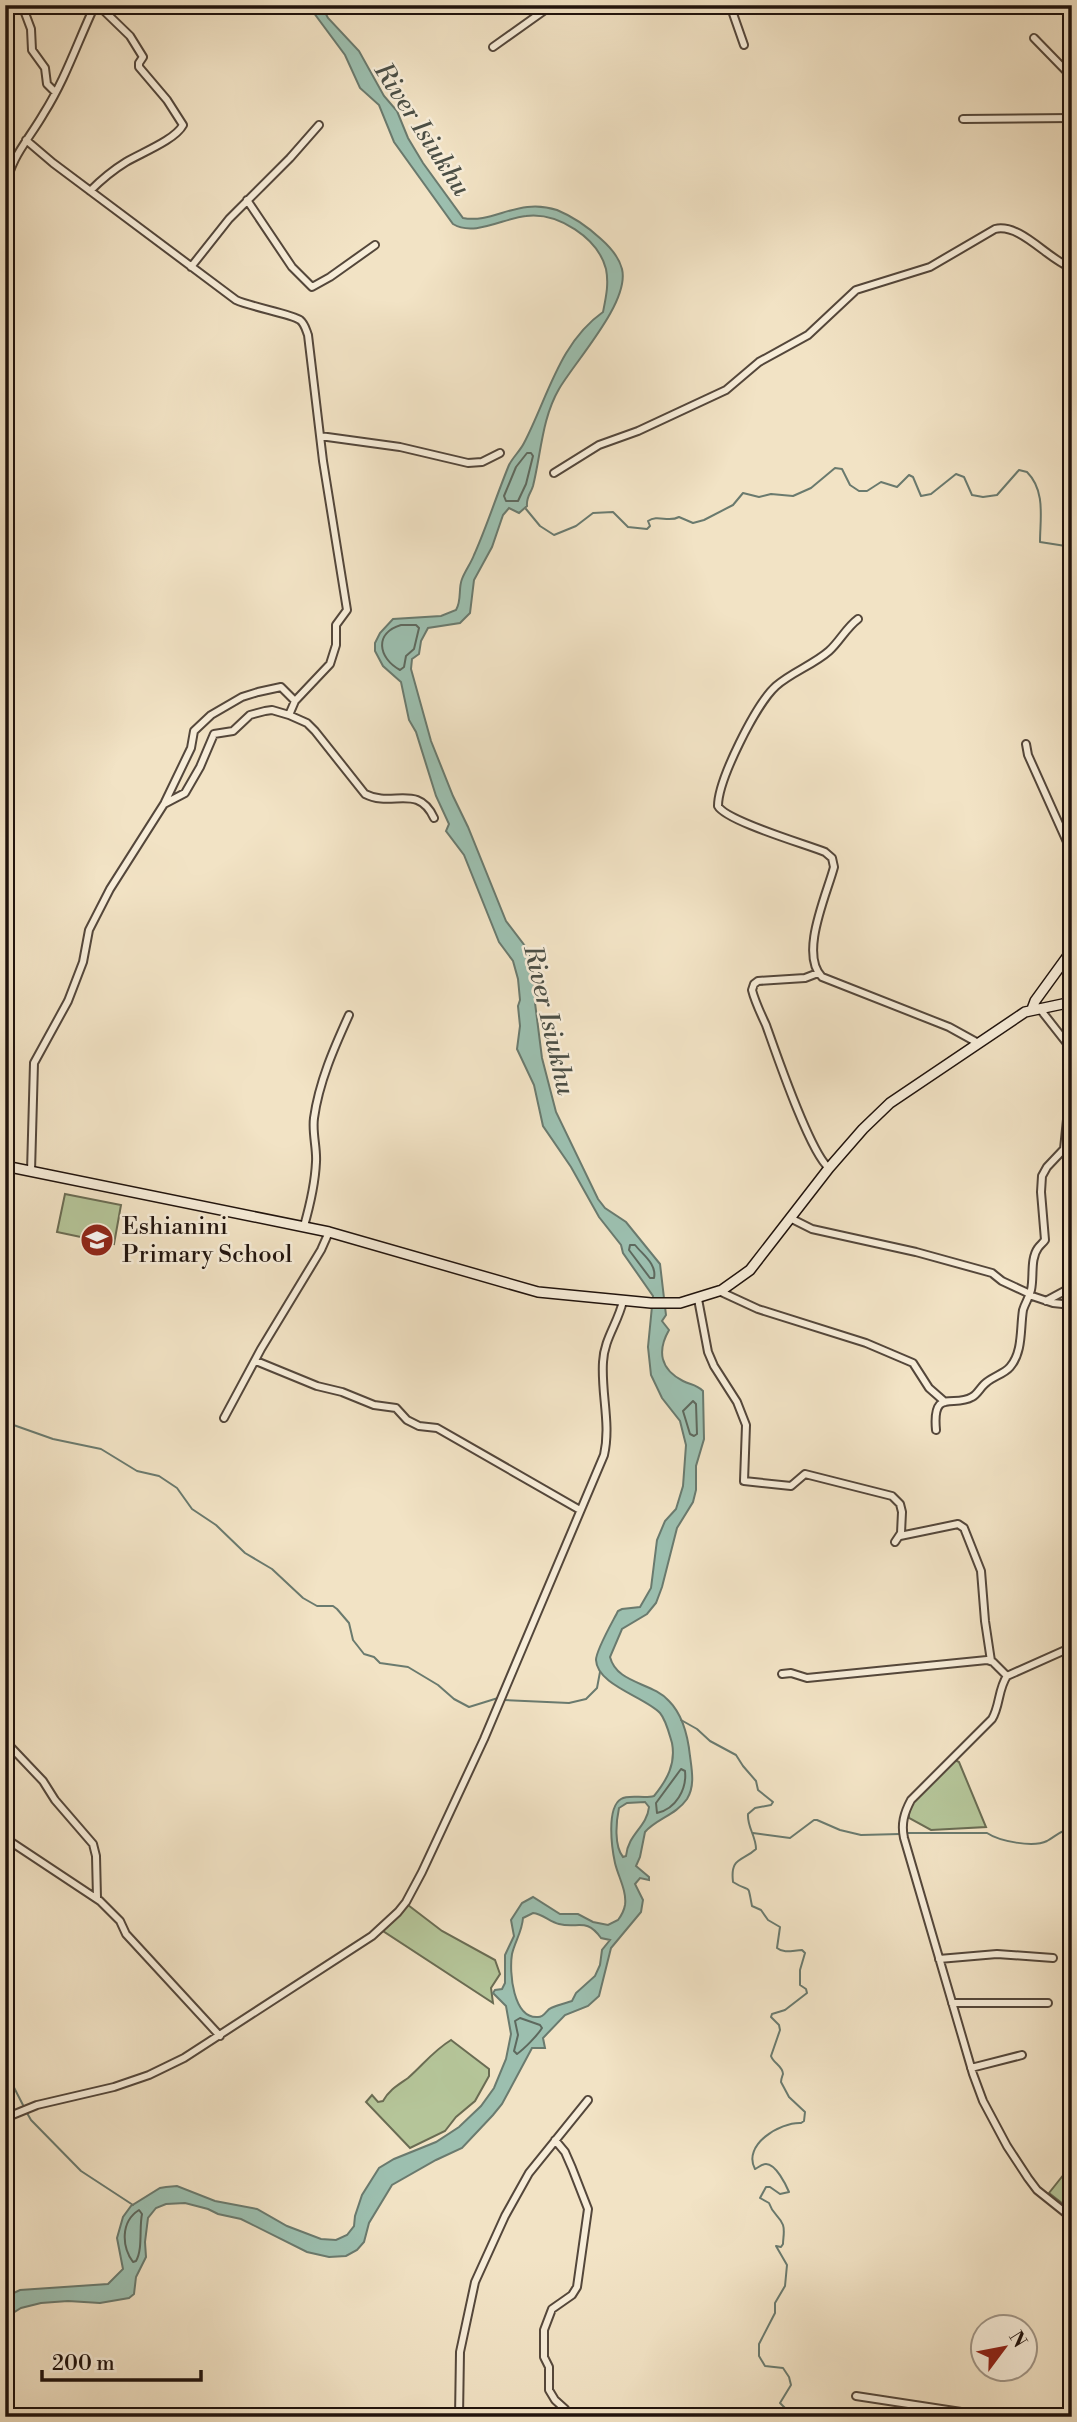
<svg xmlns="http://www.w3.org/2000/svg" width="1077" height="2422" viewBox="0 0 1077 2422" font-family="'Libre Bodoni',serif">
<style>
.green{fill:#b5c599;stroke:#6a6c53;stroke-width:2}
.water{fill:#9cbfaf;stroke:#6a7a6e;stroke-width:2;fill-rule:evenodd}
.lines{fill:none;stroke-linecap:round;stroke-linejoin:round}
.shore{stroke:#5e695e;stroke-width:2}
.stream{stroke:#6a7a6e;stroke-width:2}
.street-casing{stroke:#54473b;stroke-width:10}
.secondary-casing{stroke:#20130d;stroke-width:12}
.street{stroke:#f7edd9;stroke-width:6}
.secondary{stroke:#f7edd9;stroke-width:9}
.labels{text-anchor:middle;stroke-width:5;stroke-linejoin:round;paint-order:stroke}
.poi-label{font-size:24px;fill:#20130d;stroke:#f7edd9;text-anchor:start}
.water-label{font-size:26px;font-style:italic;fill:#4b4f46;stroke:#f7edd9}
</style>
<rect width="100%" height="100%" fill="#f2e3c5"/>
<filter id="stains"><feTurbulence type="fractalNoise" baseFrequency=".00286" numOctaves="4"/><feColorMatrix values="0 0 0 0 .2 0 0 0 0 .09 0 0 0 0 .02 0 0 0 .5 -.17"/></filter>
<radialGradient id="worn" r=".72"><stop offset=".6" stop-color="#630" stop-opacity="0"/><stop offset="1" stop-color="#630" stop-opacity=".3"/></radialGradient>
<!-- green -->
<path class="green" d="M65 1194 121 1205 114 1244 57 1232Z
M955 1760 959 1762 986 1827 931 1830 909 1818V1808L913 1800Z
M408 1905 442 1931 495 1960 500 1974 491 1988 493 2003 383 1931Z
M451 2040 489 2069V2076L475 2101 456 2117 445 2131 410 2148 366 2102 372 2095 378 2102 383 2101C389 2090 398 2085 408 2078 423 2065 433 2051 451 2040Z
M1072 2164V2211L1049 2193Z"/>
<!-- water -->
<path class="water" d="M308 5H321L328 18 359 51 384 96 397 111 408 138 423 163 463 218C494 224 518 197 557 210 574 217 588 227 601 239 610 247 619 257 622 269 630 302 576 360 559 389 542 418 541 454 533 486 531 493 526 497 527 506L519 513 509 508 503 515 492 547 474 580 470 613 460 623 428 628 421 641 419 654 412 659 411 669 431 741 453 796 468 827 506 921 528 950 537 998 535 1003 542 1058 556 1112 598 1199 605 1208 626 1222 660 1264 666 1315 662 1321 669 1330C657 1351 660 1369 683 1381 691 1385 696 1384 703 1391L704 1439 696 1466V1490L693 1502 677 1528 662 1587 656 1603 647 1614 622 1629 610 1657C617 1684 652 1682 669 1701 683 1715 688 1737 690 1756 692 1771 695 1786 687 1799 676 1815 656 1819 645 1832L640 1857 636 1866 649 1877V1880L640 1878 635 1884 643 1900 641 1912 611 1948 599 1996 588 2006 565 2015 543 2038 545 2048H532L502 2104 493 2115 462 2148 436 2160 392 2185 369 2223 364 2242 357 2250 346 2256 329 2257 307 2252 241 2219 218 2214 208 2209 185 2203 166 2204 156 2208 148 2218 145 2242 146 2257 136 2277 134 2294 129 2298 100 2303 68 2301 41 2303 21 2308 5 2318V2297L20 2290 108 2284 123 2269 117 2238 123 2217 131 2206 160 2188 166 2187 177 2186 215 2201 257 2209 287 2226 321 2239 336 2240 347 2235 354 2226 355 2216 362 2195 379 2168 394 2159 436 2142 459 2127 481 2106 494 2088 506 2059 511 2034 506 2006 493 1993 495 1990 502 1989 505 1983V1955L514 1936 511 1920 522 1903 533 1897 560 1914H578L593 1922 608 1925 618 1920C621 1916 624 1911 625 1905 627 1891 618 1876 615 1863 612 1849 606 1808 621 1799 629 1794 644 1799 654 1796 667 1780 676 1764 672 1743 669 1733 666 1720 660 1713 645 1697 597 1685 596 1660 596 1650 613 1621 618 1611L622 1609 640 1607 651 1588 657 1540 665 1521 676 1509 683 1486 686 1445 680 1421 662 1398 651 1375 648 1347 653 1296 623 1253 621 1245 599 1217 571 1167 543 1126 534 1085 517 1049 520 1026 518 1006 520 1000 518 979 513 961 499 942 464 855 446 831 449 824 436 796 416 732 409 720 401 682 383 666 375 651V643L380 633 393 619 441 616 456 610C462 600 458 589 462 579 465 571 471 563 474 555 487 526 497 494 509 465 513 457 520 451 524 443 548 397 559 343 603 312 606 297 609 284 606 269 598 238 558 212 526 216 504 218 474 237 453 224L394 142 379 105 360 88 345 55ZM645 1802 649 1807C647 1827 628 1834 626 1856L623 1857C614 1846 616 1822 619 1808L627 1803ZM533 1913C543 1914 550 1922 559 1924 578 1929 586 1917 601 1938L610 1940 602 1950 600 1965 595 1976 576 1993 572 2001C566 2003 557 2005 551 2008 546 2010 545 2017 538 2017 513 2019 509 1972 512 1954 515 1941 522 1932 523 1918Z"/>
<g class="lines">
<!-- shore -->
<path class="shore" d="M527 453H531L533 456 526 484 518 501H506L504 496 516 467Z
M401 625H416L419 628 414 649 406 656 404 667 400 670C378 658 374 633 401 625Z
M630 1245H635C643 1255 657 1264 654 1278H650L629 1250Z
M693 1401 696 1404 697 1434 694 1436 690 1434 683 1411Z
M681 1769 685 1771C687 1789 676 1809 657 1813L656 1803Z
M520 2018 540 2025 542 2028C537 2036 524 2049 517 2054L514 2051 518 2035 515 2021Z
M139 2210 142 2214C139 2228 143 2249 136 2261L133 2262C122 2247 120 2222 139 2210Z"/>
<!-- stream -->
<path class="stream" d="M526 509 540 526 554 535 576 526 593 513 613 512 628 527 647 529 650 526 648 521C658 514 668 523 679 517L693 523 704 520 733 505 743 493 759 497 771 494 793 496 811 488 835 468 842 469 850 485 859 491H867L881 482 897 487 909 475 913 477 921 496 931 494 956 474 964 477 972 495 983 497 997 495 1019 470 1027 472C1046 491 1040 519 1040 542L1072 547
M5 1422 53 1439 101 1449 137 1471 159 1476 177 1488 192 1509 216 1525 245 1553 272 1569 303 1598 317 1606H333L337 1609 349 1623 353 1640 364 1654 374 1657 380 1663 408 1667 438 1685 454 1699 469 1707 498 1698
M504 1700 569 1703 586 1699 597 1688 600 1672
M681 1720 697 1729 710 1741 736 1755 743 1766 756 1781 758 1790 773 1802 771 1805 755 1808 748 1814C747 1827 756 1836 756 1849 742 1862 730 1857 733 1882 752 1894 747 1881 752 1906L761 1910 768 1920 780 1927 777 1948C784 1954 794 1950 802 1950L805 1953 800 1970V1985L806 1989 807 1993 785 2010 772 2014 771 2017 779 2025 780 2030 771 2056C773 2063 783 2066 783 2074 782 2077 781 2079 781 2082L789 2097 805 2112 804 2121 801 2123C780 2122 742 2145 755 2169 759 2167 762 2164 766 2164 776 2164 786 2185 789 2192L780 2194 770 2187H766L760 2198 769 2203C773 2215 779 2215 783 2225 785 2231 783 2238 783 2244L781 2247 776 2246 787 2265 785 2286 775 2303V2313L759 2344V2356L765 2366 783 2368 789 2377 791 2385 780 2403 787 2410 786 2417
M753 1833 790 1838 814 1820H817L840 1830 861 1835 900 1834
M907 1833H987C999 1841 1033 1848 1047 1841 1056 1836 1061 1830 1072 1828
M5 2070 24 2107
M27 2113 31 2120 81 2171 133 2205"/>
<defs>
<path id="street" d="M22 5 31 29 32 50 45 68 47 84 55 92
M730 5 744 45
M1034 38 1072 77
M493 47 552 5
M963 119 1072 118
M26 140 53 163 236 300C251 307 292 314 300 320 305 324 306 330 308 335L323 461 347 610 336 625V645L330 664 295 701 289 715 272 710 265 711 250 715 233 731 214 734 200 767 185 793 164 804 110 889 89 930 83 962 68 1001 34 1063 31 1171
M5 189C11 156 28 141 44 113 65 80 78 41 95 5
M90 191C101 180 113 170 126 162 141 153 175 140 183 125L167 100 139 67V63L143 57 130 36 98 5
M247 200 292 267 312 287 330 277 375 245
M191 267 229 219 290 158 319 125
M320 436 400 447 468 463 482 462 500 453
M554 473 599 445 638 431 726 390 759 362 808 335 856 290 930 267 995 229C1021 223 1048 260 1072 268
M858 619C846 628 840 641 829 651 813 665 792 672 776 686 756 704 718 780 718 806 726 821 805 844 825 852L832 858 834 867C827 894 799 954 822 977L949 1027 978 1043
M289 715 307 723 315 731 365 794C392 808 418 783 434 818
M1026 744 1028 755 1072 853
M165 802 191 748 194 731 211 715 242 697 258 692 281 687 295 701
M818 973 805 978 758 981 754 984 752 990C755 1002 761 1014 766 1025 776 1053 810 1153 829 1168
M1040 1009 1069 1046 1072 1059
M790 1218 812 1229 916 1252 992 1273 1002 1281 1030 1294
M304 1226C310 1205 315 1185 316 1162 317 1148 312 1133 314 1118 319 1082 334 1048 349 1015
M719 1291 758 1309 866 1343 913 1363 929 1388 945 1402
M1029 1295 1053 1303 1072 1305
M698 1299 708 1352 714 1366 737 1402 746 1425 744 1481 791 1486 805 1474 892 1496 900 1504 902 1512 901 1533 895 1542
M1046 1301 1072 1287
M256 1361 317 1386 342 1392 374 1405 396 1408 407 1420 419 1426 437 1428 580 1510
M224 1418 261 1349 321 1250 329 1232
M936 1430C932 1387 954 1408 972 1397 978 1394 981 1386 987 1382 994 1376 1004 1374 1010 1367 1023 1352 1020 1329 1023 1310 1025 1303 1029 1298 1031 1290 1034 1277 1030 1259 1038 1248 1040 1245 1043 1243 1045 1240L1041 1192 1042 1176 1047 1167 1064 1149 1072 1070
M900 1536 958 1524 964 1528 981 1571 985 1621 991 1661
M1072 1647 1007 1676C998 1689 1000 1706 992 1719L911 1800C904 1813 901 1824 904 1838L973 2074 983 2101 1007 2146 1028 2178 1037 2190 1072 2218
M782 1674 791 1673 807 1678 987 1660 993 1662 1007 1676
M5 1741 43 1781 55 1800 93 1844 96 1856 97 1898
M5 1838 100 1901 120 1921 126 1934 220 2036
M939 1959 997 1954 1053 1958
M952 2003H1048
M971 2068 1022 2055
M5 2118 37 2105 114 2087 149 2075 184 2058 372 1936 398 1912 406 1902 422 1872 484 1739 604 1455C611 1424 601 1394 603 1362 604 1339 618 1323 623 1301
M555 2140 565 2152 572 2168 588 2209 577 2287 572 2295 552 2309 544 2330V2357L549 2367V2390L555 2400 565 2409 570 2417
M856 2396 994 2417
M459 2417 460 2352 475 2282 505 2216 529 2173 588 2100"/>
<path id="secondary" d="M1032 1009 1035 1001 1072 950
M5 1166 329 1232 538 1292 651 1303H680L722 1290 750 1270 829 1168 863 1129 890 1103 1025 1012 1072 1002"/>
</defs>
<!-- street casing -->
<use href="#street" class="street-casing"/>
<!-- secondary casing -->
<use href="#secondary" class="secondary-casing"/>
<!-- street -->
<use href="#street" class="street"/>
<!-- secondary -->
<use href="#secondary" class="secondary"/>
</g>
<!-- icons -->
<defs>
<symbol id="school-disc" viewBox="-11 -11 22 22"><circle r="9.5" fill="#8f2418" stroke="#f7edd9"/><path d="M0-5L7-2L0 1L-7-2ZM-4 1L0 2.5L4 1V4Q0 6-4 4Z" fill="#fff"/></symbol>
</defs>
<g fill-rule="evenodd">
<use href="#school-disc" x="78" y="1221" width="38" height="38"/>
</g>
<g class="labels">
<!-- poi labels -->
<g class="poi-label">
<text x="122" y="1234">Eshianini<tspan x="122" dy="28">Primary School</tspan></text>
</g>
<!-- water labels -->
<g class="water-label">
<text transform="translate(423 129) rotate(57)" y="9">River Isiukhu</text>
<text transform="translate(550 1020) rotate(77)" y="9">River Isiukhu</text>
</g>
</g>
<!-- margin -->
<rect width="1077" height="2422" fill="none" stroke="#f2e3c5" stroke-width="28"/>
<rect x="7" y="7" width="1063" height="2408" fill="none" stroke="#20130d" stroke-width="3.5"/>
<rect x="14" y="14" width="1049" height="2394" fill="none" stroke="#20130d" stroke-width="2"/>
<!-- north arrow -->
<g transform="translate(1004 2348) rotate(58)"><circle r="33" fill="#f7edd9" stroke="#a19687" stroke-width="2"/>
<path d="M0-5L12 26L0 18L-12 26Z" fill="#8f2418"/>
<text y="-10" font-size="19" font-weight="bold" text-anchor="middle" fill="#20130d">N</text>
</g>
<!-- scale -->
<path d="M42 2370v10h159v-10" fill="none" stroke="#20130d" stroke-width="3.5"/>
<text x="52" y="2370" font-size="21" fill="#20130d" stroke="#f7edd9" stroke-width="5" paint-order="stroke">200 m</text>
<rect width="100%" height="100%" filter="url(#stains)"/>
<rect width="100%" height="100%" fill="url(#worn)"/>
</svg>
